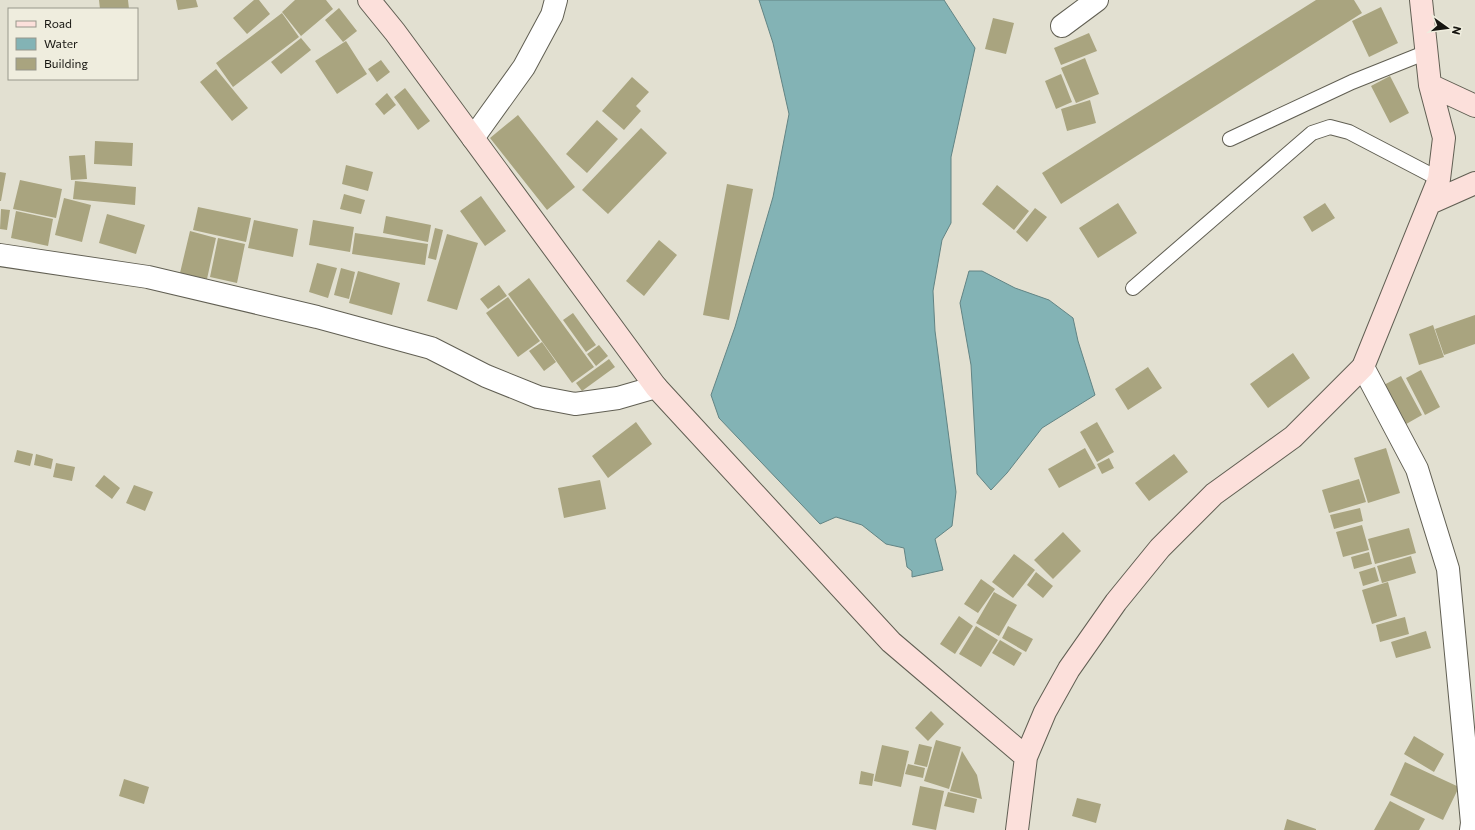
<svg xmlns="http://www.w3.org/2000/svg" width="1475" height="830" viewBox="0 0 1475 830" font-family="Commissioner,sans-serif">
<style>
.water{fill:#83b3b5;stroke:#628484}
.building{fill:#a9a47f}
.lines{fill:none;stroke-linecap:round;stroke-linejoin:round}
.lane-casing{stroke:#615f53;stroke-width:16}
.street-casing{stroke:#615f53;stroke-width:24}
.secondary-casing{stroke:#615f53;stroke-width:24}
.lane{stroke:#fff;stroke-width:14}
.street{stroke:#fff;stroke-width:22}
.secondary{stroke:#fce0db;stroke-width:22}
</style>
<rect width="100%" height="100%" fill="#e2e0d1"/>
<!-- water -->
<path class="water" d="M759 0H944L975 48 951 157V223L942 240 933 291 935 331 956 492 952 526 935 539 943 570 912 577V571L907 567 904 548 886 544 862 525 836 517 820 524 719 418 711 395 735 327 773 197 789 114 773 43Z
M969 271H982L1015 288 1049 300 1073 318 1078 341 1095 395 1042 428 1007 473 991 490 977 474 971 365 960 303Z"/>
<!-- building -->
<path class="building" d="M99 0H128L129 9H100Z
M176 0H196L198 7 178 10Z
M254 0H259L270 14 247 34 233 18Z
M295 0H326L333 9 301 36 282 12Z
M1316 0H1354L1362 13 1061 204 1042 173Z
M1381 7 1398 43 1369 57 1352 21Z
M339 8 357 31 343 42 325 20Z
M282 13 299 37 233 87 216 63Z
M993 18 1014 23 1006 54 985 49Z
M1089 33 1097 51 1061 65 1054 48Z
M301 38 311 50 281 74 271 62Z
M346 41 367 74 337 94 315 61Z
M1085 58 1099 94 1076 103 1061 68Z
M381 60 390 72 377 82 368 69Z
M216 69 248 108 232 121 200 82Z
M1061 74 1072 102 1056 109 1045 81Z
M1390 76 1409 113 1390 123 1371 86Z
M632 77 649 92 636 106 641 111 624 130 602 111Z
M405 88 430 121 418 130 394 97Z
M387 93 396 105 384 115 375 104Z
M1090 100 1096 123 1067 131 1061 109Z
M518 115 575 187 547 210 490 138Z
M597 120 618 139 587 173 566 154Z
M641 128 667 153 608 214 582 190Z
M95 141 133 143 132 166 94 164Z
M85 155 87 179 71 180 69 156Z
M346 165 373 172 368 191 342 184Z
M0 172 6 173 1 201H0Z
M20 180 62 189 56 218 13 209Z
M75 181 136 187 135 205 73 199Z
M727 184 753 189 729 320 703 315Z
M997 185 1029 211 1014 230 982 204Z
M344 194 365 200 361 214 340 209Z
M481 196 506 231 485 246 460 211Z
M64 198 91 205 82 242 55 235Z
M1118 203 1137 233 1098 258 1079 228Z
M1325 203 1335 218 1312 232 1303 217Z
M198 207 251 218 246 242 193 230Z
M1035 208 1047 217 1027 242 1016 232Z
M1 209 10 210 7 230 0 229Z
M16 211 53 219 48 246 11 238Z
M107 214 145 225 136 254 99 243Z
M386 216 431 225 428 242 383 233Z
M254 220 298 229 293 257 248 248Z
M313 220 354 227 350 252 309 245Z
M435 228 443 230 436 260 428 258Z
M190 231 216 238 207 279 180 273Z
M355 233 428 244 425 265 352 254Z
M447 234 478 243 457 310 427 301Z
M218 238 245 244 237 283 210 277Z
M659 240 677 255 644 296 626 281Z
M317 263 337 268 328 298 309 292Z
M341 268 355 272 349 299 334 295Z
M358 271 400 283 392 315 349 303Z
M529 278 594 367 572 383 508 294Z
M499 285 507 296 488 309 480 299Z
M508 297 540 341 518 357 486 313Z
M573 313 596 345 586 352 563 320Z
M1475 315V344L1444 355 1435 329Z
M1433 325 1444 357 1419 365 1409 334Z
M542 342 556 362 544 371 529 351Z
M599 345 608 356 596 366 587 354Z
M1293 353 1310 378 1268 408 1250 384Z
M609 359 615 367 582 391 576 383Z
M1148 367 1162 388 1128 410 1115 389Z
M1421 370 1440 407 1425 415 1406 378Z
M1401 376 1422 415 1401 427 1380 387Z
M636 422 652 444 608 478 592 456Z
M1097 422 1114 452 1097 462 1080 432Z
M1085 448 1096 468 1059 488 1048 469Z
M1386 448 1400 493 1368 503 1354 458Z
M17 450 33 454 30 466 14 462Z
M36 454 53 459 51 469 34 465Z
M1174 454 1188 472 1149 501 1135 483Z
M1109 458 1114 468 1102 474 1097 464Z
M56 463 75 467 72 481 53 477Z
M104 475 120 488 112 499 95 486Z
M1359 479 1366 502 1329 513 1322 490Z
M600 480 606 509 564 518 558 488Z
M134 485 153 492 145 511 126 503Z
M1360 508 1363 521 1334 529 1330 515Z
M1362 525 1369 550 1343 557 1336 532Z
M1409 528 1416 553 1375 564 1368 539Z
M1063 532 1081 551 1053 579 1034 560Z
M1369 552 1372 564 1354 569 1351 557Z
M1014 554 1035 570 1013 598 992 582Z
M1411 556 1416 573 1382 583 1377 566Z
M1375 567 1379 581 1363 586 1359 572Z
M1036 572 1053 586 1043 598 1027 585Z
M981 579 995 589 978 613 964 604Z
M1388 582 1397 616 1372 624 1362 590Z
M994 592 1017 605 999 636 976 623Z
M959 616 973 626 955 654 940 644Z
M1405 617 1409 634 1380 642 1376 625Z
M976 626 998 640 981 667 959 654Z
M1008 626 1033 639 1026 652 1002 638Z
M1426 631 1431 648 1396 658 1391 642Z
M1000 640 1022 653 1014 666 992 653Z
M931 711 944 724 928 741 915 728Z
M1414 736 1444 754 1434 772 1404 754Z
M936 740 961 747 949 789 924 781Z
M919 744 932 747 927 767 914 764Z
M882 745 909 751 901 787 874 781Z
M962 751 977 775 982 799 950 791Z
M1405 762 1459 787 1443 820 1390 795Z
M908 764 925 768 923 778 905 774Z
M861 771 874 774 872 786 859 784Z
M124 779 149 787 144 804 119 796Z
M920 786 944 791 936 830 912 825Z
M948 792 977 799 974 813 944 806Z
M1077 798 1101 804 1096 823 1072 816Z
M1390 801 1425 819 1419 830H1374Z
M1287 819 1316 829V830H1284Z"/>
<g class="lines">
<defs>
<path id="lane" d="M1230 139 1352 82 1427 52
M1133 288 1312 133 1330 127 1349 132 1439 179"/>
<path id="street" d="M1062 26 1097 0
M473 138 524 67 552 15 556 0
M0 255 148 277 317 317 431 348 486 376 538 397 575 404 618 398 656 387
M1363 367 1417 469 1448 569 1472 823 1471 830"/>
<path id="secondary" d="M369 0 395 32 656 387 891 642 1026 757
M1430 85 1475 106
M1430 203 1475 183
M1017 830 1026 757 1045 712 1069 669 1116 602 1160 548 1214 494 1293 437 1363 367 1439 179 1444 138 1430 85 1421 0"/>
</defs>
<!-- lane casing -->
<use href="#lane" class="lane-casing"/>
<!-- street casing -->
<use href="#street" class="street-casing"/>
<!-- secondary casing -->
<use href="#secondary" class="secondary-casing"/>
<!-- lane -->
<use href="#lane" class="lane"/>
<!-- street -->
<use href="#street" class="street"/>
<!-- secondary -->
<use href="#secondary" class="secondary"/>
</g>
<!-- legend -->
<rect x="8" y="8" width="130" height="72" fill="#efedde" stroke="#98978c"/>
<rect x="16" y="21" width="20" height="6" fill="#fce0db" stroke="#98978c"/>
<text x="44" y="28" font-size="12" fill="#161510">Road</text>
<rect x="16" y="38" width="20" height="12" fill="#83b3b5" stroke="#98978c"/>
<text x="44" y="48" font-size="12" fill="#161510">Water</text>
<rect x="16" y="58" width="20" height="12" fill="#a9a47f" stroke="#98978c"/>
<text x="44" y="68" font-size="12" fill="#161510">Building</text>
<!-- north arrow -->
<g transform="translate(1447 28) rotate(104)" stroke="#efedde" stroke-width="3" paint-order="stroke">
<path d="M0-3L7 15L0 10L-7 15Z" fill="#161510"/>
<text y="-6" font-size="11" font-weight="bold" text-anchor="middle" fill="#161510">N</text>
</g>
</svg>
